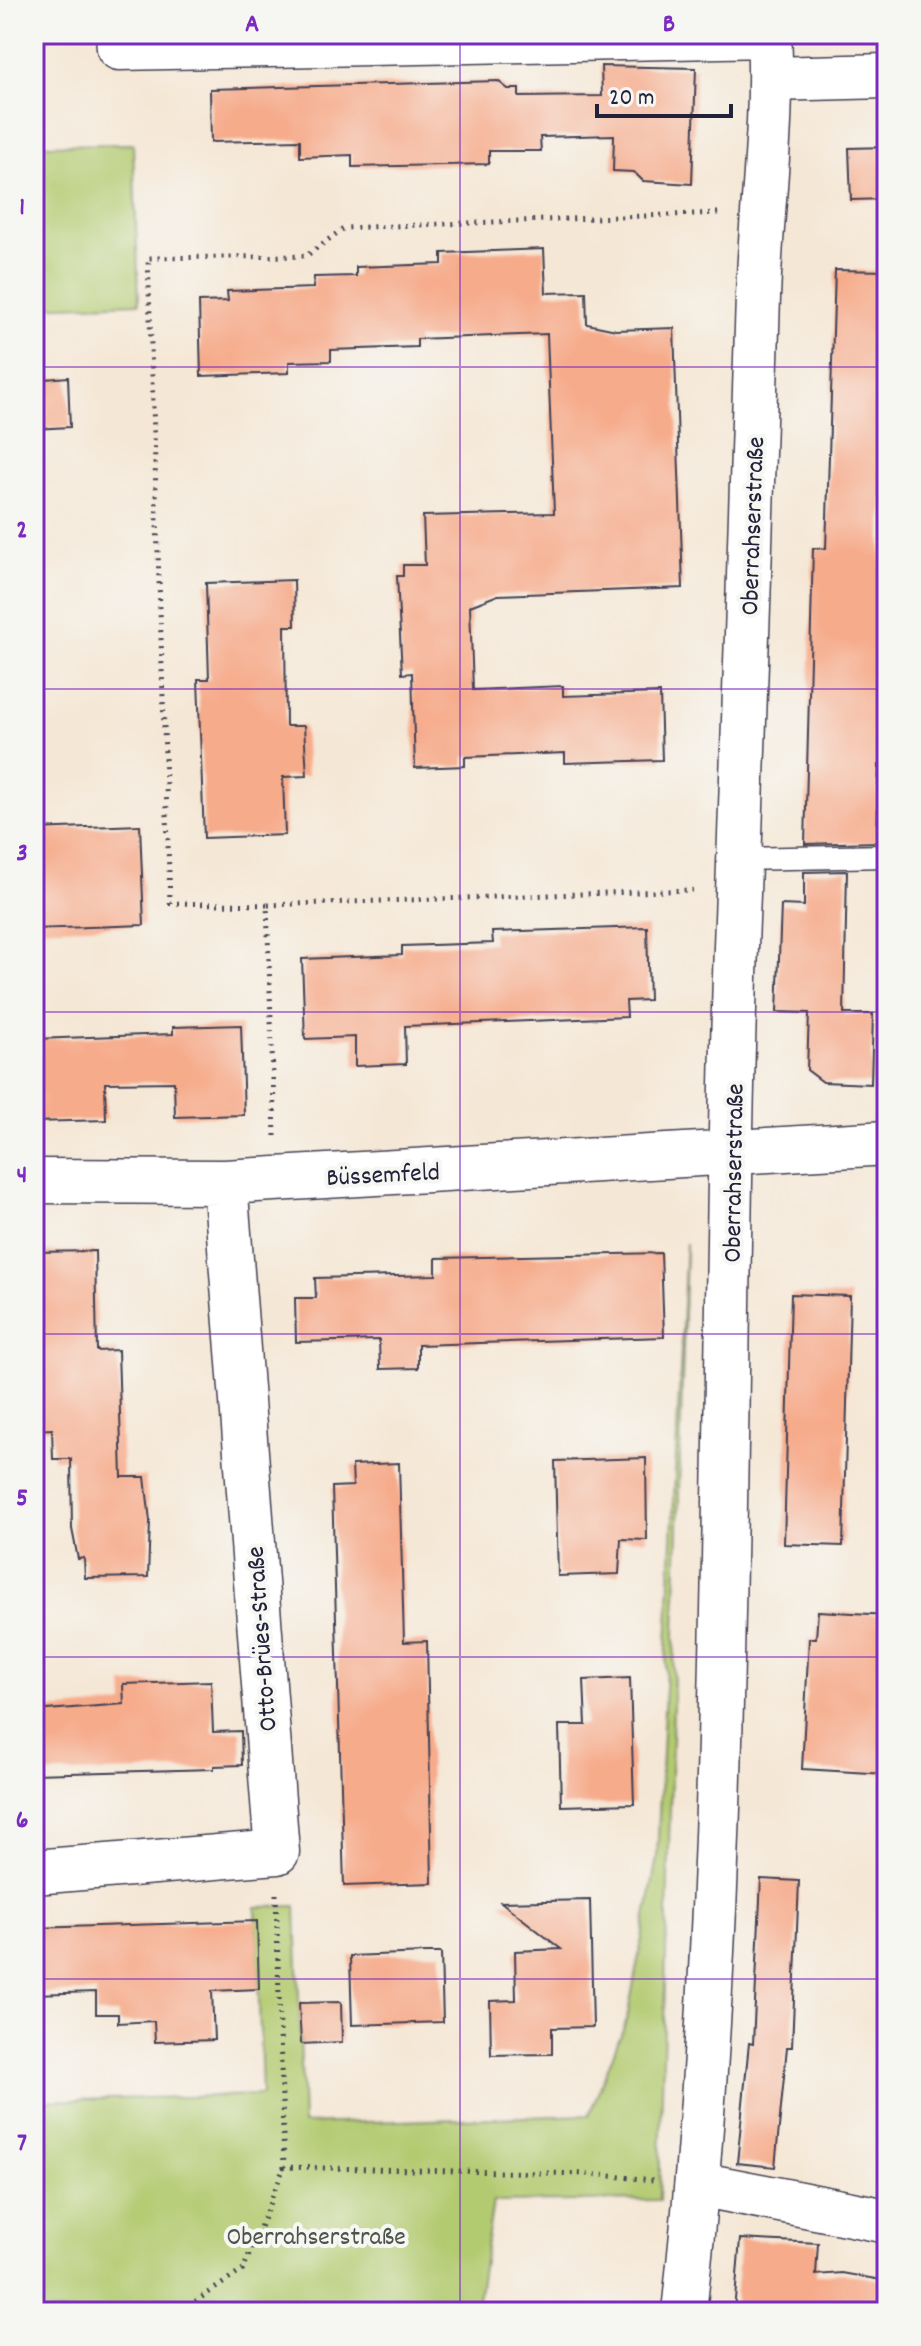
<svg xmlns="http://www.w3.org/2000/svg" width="921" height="2346" viewBox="0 0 921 2346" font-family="Dekko,sans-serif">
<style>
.green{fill:#b2ca70;stroke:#6a7656;stroke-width:2}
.building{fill:#f6ab8b}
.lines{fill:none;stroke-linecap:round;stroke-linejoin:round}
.lane-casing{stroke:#424052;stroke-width:25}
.street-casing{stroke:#424052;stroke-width:47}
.path{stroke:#424052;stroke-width:5;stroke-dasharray:2 6;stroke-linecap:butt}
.lane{stroke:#fff;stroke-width:22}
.street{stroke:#fff;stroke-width:44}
.grid{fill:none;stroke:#7b2cbf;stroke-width:2;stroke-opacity:0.55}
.labels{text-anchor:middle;stroke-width:8;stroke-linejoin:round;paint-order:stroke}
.street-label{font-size:26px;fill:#22223b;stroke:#f6f6f2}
.park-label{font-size:26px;fill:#4d544b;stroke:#f6f6f2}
.neatline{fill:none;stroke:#7b2cbf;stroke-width:3}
.grid-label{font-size:26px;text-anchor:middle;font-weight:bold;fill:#7b2cbf}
</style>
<rect width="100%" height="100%" fill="#f6f6f2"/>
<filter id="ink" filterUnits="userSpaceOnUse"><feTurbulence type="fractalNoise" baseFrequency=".0125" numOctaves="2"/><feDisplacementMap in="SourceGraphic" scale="16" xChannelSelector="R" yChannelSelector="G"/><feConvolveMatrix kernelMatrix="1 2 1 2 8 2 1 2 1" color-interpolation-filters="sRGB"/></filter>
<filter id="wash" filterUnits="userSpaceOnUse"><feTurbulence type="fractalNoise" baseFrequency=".006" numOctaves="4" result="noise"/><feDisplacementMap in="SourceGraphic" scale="32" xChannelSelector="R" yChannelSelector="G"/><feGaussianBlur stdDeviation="1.8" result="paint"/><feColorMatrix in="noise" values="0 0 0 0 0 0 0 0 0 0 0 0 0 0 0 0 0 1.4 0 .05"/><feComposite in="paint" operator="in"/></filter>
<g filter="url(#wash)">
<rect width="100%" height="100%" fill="#f5e7d5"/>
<!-- green -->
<path class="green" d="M133 144 139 303 34 307V145Z
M686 1243 659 2200 493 2202 476 2312H34V2101L262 2095 256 1907 296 1906 303 2124 589 2115 627 2019 657 1858Z"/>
<g id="blocks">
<!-- building -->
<path class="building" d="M601 66 696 68 692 184 643 181 634 172 613 171 614 135 540 137 541 151H489V164L352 167V155L300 157V140L211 142 210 89 498 81 508 89H519V97L602 96Z
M887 147V199L851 200 849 148Z
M544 249 546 293 586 292 587 324 616 330 674 328 683 588 498 595 470 606 473 690 563 686V696L660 693 662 760 565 763V753L465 757V766L415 768 412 673 402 674 397 576H403V565H425L423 516 554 513 547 334 417 339V347L331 350V361L289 362V373L201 376 199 302 228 301 227 291 313 288 314 277 356 276V267L442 264V253Z
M835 270 887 271V496H883L880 608H887V765H879L877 842 805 844 813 548 826 549Z
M68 377 70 427 34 429V380Z
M294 580 295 626H285L286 726H304L307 776 283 777 285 835 204 838 198 679H209L206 583Z
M140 825 144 925 34 929V829Z
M847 871 844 1014H873L871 1084 823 1082 807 1070 809 1013 777 1012 781 905 804 906V872Z
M647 927 649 1000 626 1001 627 1017 405 1026 406 1064 355 1066V1037L305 1039 302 959 402 955V946L493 943 492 932Z
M241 1025 244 1115 175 1117 174 1082 105 1083 106 1120 34 1122V1039L173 1034V1027Z
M95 1251 97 1351 118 1350 122 1477H145L150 1521 148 1577 85 1578 84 1558 78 1559 72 1529 71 1459H53L52 1429 34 1430V1252Z
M661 1253 664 1337 418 1345V1368L380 1369 379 1340 296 1342 295 1298H316L315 1278 436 1275V1258Z
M791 1294 850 1296 843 1546 784 1544Z
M646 1458 647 1540 621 1539 619 1574 558 1576 555 1461Z
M399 1463 404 1642 427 1641 432 1883 344 1886 332 1487 353 1486 352 1465Z
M818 1611 887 1615V1774L802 1769 809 1638H816Z
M630 1678 634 1804 561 1806 559 1725H586L584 1680Z
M211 1681 213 1732 241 1731 242 1765 214 1766V1769L34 1774V1711L124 1704 123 1684Z
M761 1879 799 1881 792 2047H787L775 2167 737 2163 749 2043 753 2044Z
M590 1900 593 2027 552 2028V2054L491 2055 490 2001 516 2000 515 1951 561 1949 501 1902Z
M257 1921 259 1989 212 1991 214 2040 155 2042 154 2021 118 2023V2014H96V1992L34 1994V1928Z
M427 1953H441L443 2022 352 2025 350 1956Z
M341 2002 342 2042 301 2044 299 2003Z
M740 2239 818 2243 816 2275 842 2273 887 2281V2312H734Z"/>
</g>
</g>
<g filter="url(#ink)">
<use href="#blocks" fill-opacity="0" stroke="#424052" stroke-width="2"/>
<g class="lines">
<defs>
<path id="lane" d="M740 859 887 856"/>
<path id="street" d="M118 34 119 48 769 35
M771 79 887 76
M34 1181 225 1182 887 1143
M34 1872 277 1852 225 1182
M698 2184 887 2221
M684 2312C736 1841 719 1365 738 893 745 694 752 496 758 297 761 210 774 121 769 34"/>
</defs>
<!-- lane casing -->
<use href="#lane" class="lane-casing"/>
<!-- street casing -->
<use href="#street" class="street-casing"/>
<!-- path -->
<path class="path" d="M267 905 170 903 148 258 306 256 344 228 719 213
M275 1136 267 905 693 890
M276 1894 284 2167 588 2174 653 2180
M149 2312 187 2307 243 2270 284 2167"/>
<!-- lane -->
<use href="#lane" class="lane"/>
<!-- street -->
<use href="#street" class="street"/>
</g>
</g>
<!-- grid -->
<path class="grid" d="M460 34V2312M34 367H887M34 689H887M34 1012H887M34 1334H887M34 1657H887M34 1979H887"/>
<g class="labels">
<!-- street labels -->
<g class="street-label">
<text transform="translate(751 526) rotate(-88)" y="9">Oberrahserstraße</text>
<text transform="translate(383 1173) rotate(-3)" y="9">Büssemfeld</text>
<text transform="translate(732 1173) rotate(-89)" y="9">Oberrahserstraße</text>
<text transform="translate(260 1639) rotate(-94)" y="9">Otto-Brües-Straße</text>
</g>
<!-- park labels -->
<g class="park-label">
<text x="316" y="2244">Oberrahserstraße</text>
</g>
</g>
<!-- margin -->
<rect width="921" height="2346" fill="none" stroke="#f6f6f2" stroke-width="88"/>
<!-- scale -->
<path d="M597 104v12h134v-12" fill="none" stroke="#22223b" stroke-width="4"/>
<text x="609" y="104" font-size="24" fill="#22223b" stroke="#f6f6f2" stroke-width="6" paint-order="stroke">20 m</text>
<rect x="44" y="44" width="833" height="2258" class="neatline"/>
<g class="grid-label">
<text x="252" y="31">A</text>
<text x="669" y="31">B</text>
<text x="22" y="214">1</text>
<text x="22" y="537">2</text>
<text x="22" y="860">3</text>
<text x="22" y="1182">4</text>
<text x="22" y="1505">5</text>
<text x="22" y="1827">6</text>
<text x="22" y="2150">7</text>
</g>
</svg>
